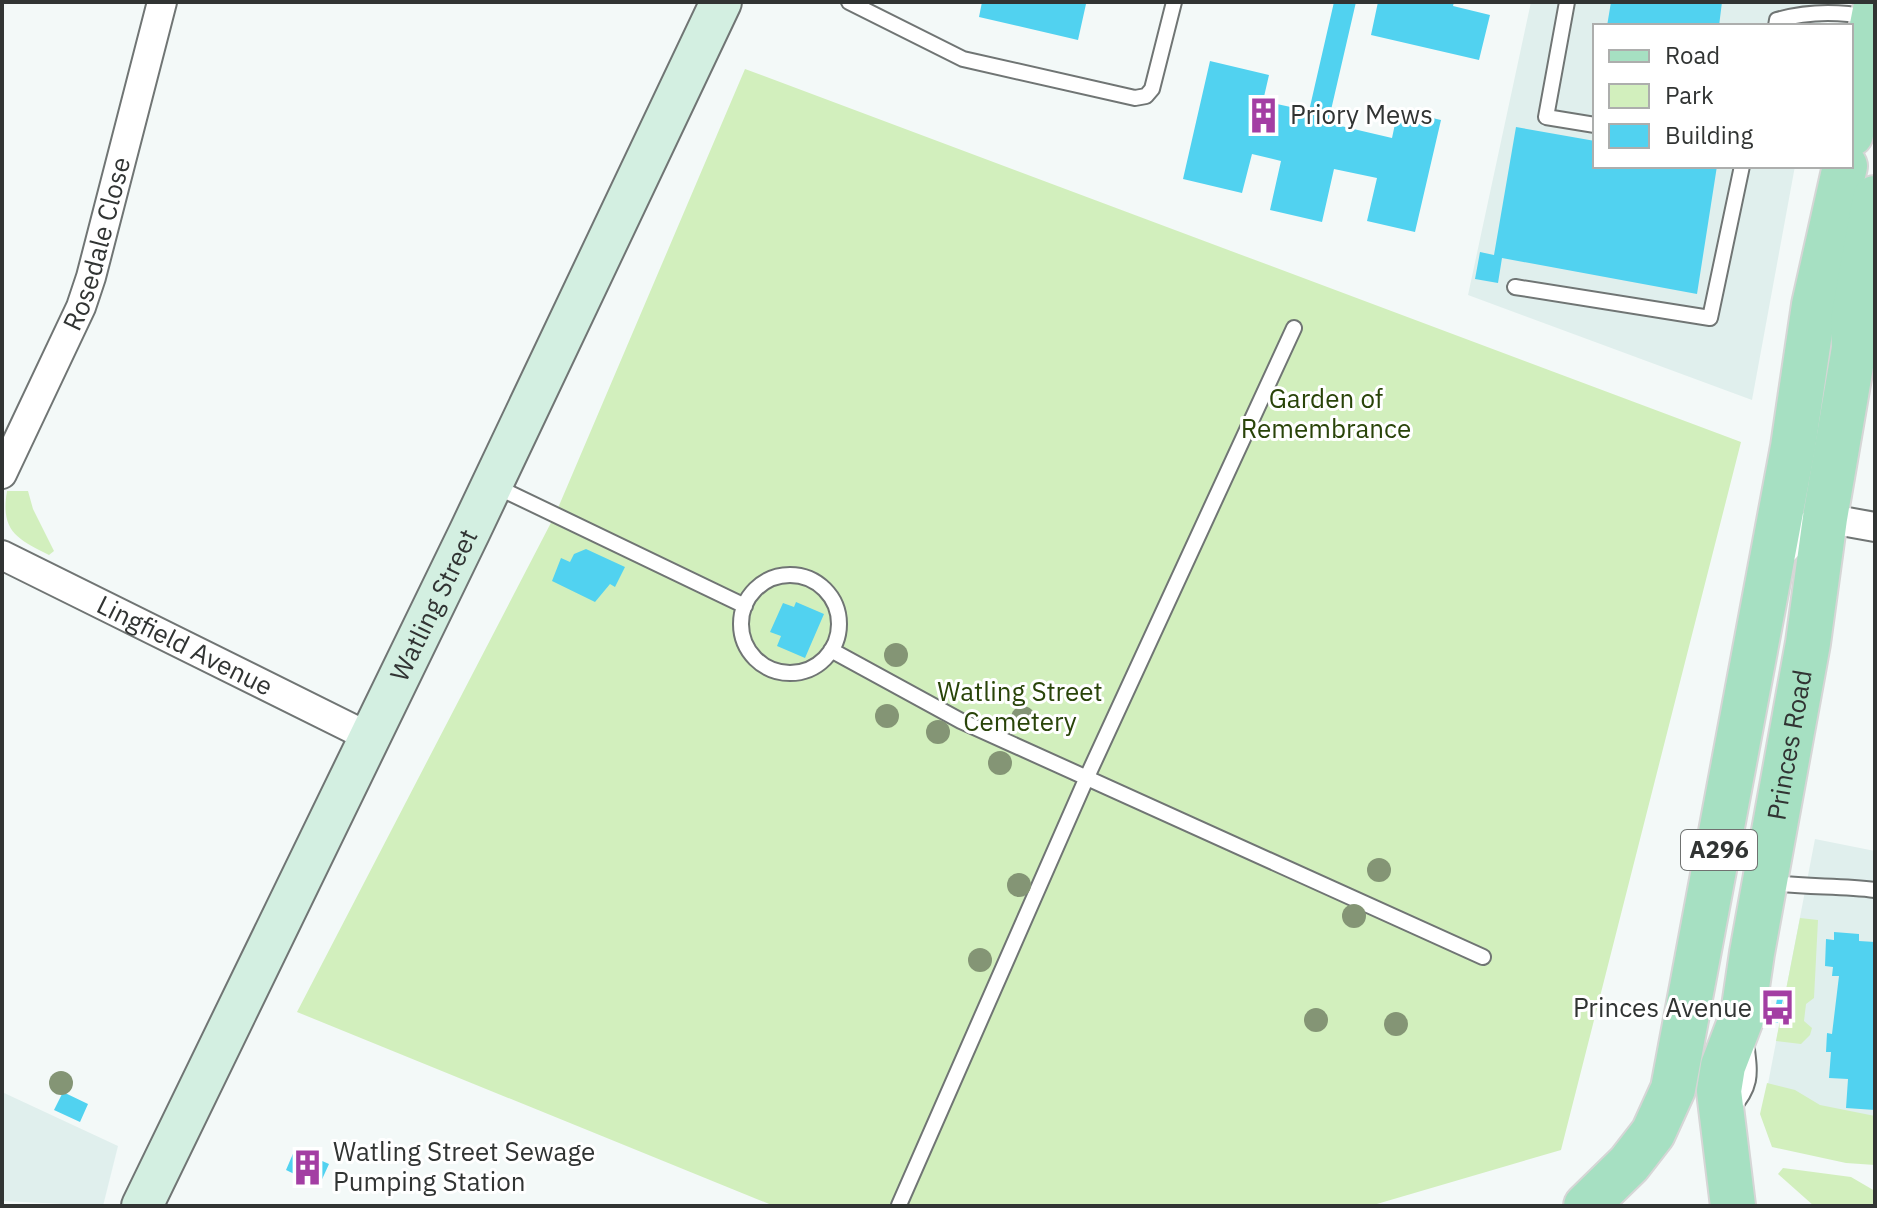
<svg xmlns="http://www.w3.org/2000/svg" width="1877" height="1208" viewBox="0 0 1877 1208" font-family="'IBM Plex Sans',sans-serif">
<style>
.built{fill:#e0efed}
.green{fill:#d2efbd}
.building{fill:#51d2f0}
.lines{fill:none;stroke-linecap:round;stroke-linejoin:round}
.lane-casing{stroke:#707574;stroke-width:18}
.street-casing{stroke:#707574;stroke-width:32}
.secondary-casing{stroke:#707574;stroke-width:44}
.primary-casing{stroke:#d6d6d6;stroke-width:48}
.lane{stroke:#fff;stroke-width:14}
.street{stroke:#fff;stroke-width:28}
.secondary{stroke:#d3efe1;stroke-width:40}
.primary{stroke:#a6e0c2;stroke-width:44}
.tree{fill:#849575}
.labels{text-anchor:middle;stroke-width:6;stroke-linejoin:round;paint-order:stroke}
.shield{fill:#fff;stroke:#6f7170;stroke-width:2}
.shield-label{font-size:24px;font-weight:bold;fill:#313433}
.poi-label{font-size:26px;fill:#313433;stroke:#fff;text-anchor:start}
.street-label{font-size:26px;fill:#313433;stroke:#fff}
.park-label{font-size:26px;fill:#294409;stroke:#fff}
</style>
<rect width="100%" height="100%" fill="#f3f9f8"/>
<!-- built -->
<path class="built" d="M1531 2H1825L1820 26H1595V166H1795L1752 400 1468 295Z
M1815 839 1875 851V1124L1762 1115Z
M2 1092 118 1146 103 1206 2 1201Z"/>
<!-- green -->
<path class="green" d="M745 69 1741 442 1561 1150 1370 1206H774L297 1012 555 515Z
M7 491H28L33 509 54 551 49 555C18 539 0 532 7 491Z
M1800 918 1818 920 1814 998 1806 1004 1804 1021 1812 1028 1810 1035 1801 1044 1776 1041Z
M1767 1083 1795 1090 1820 1105 1875 1116V1165L1846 1163 1772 1147 1760 1114Z
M1783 1168 1851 1177 1875 1191V1206H1814L1778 1174Z"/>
<!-- building -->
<path class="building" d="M982 2H1078L1086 4 1078 40 979 17Z
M1334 2H1356L1328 123 1392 138 1398 110 1441 120 1415 232 1367 221 1377 178 1334 169 1322 222 1270 210 1281 161 1252 154 1242 193 1183 179 1210 61 1269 75 1263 101 1309 111Z
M1378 2H1454L1453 6 1490 15 1479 60 1371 35Z
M1611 2H1722L1719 26H1607Z
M1516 127 1595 141V166H1717L1697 294 1502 258 1498 283 1475 279 1480 252 1494 255Z
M586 549 625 567 615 587 610 584 595 602 552 581 561 558 570 562 574 554Z
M796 602 824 614 805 658 777 646 781 636 770 632 783 603 794 607Z
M1834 932 1859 934V941L1875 942V1110L1846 1108 1848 1079 1829 1078 1831 1052H1826L1827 1033 1832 1034 1839 976H1832L1833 967 1825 966 1826 939 1834 940Z
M1778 993 1784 994 1778 1023 1773 1022Z
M63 1092 88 1104 80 1122 54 1110Z
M295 1149 329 1164 319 1186 286 1170Z"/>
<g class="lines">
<defs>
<path id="lane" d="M849 2 963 59 1135 98 1146 96 1152 89 1174 2
M1567 2 1546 117 1595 125
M1776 26 1777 20C1808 11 1838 11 1869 17
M1515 287 1710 318 1742 166
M493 485 745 606
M741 624a49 49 0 1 1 98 0a49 49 0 1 1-98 0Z
M831 650 961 721 1483 957
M1768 882C1803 888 1839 885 1875 890
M1730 1111C1753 1086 1750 1074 1746 1042
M899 1205 1087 777 1294 328"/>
<g id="street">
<path id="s1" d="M2 474 81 307 91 277 162 2"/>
<path id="s2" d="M2 555 369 737"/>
<path d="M1773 562 1804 529 1825 518 1875 527"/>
</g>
<g id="secondary">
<path id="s3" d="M142 1206 470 531 721 2"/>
</g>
<g id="primary">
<path d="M1851 134 1875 10"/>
<path d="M1586 1206 1629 1164 1653 1133 1673 1089 1793 447 1814 305 1845 166"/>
<path id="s4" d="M1733 1206 1719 1091 1723 1066 1743 1014 1752 953 1808 643 1825 518 1854 348 1853 320 1875 198"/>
</g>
</defs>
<!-- lane casing -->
<use href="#lane" class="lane-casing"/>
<!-- street casing -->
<use href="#street" class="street-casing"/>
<!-- secondary casing -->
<use href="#secondary" class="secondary-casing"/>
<!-- primary casing -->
<use href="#primary" class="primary-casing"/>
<!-- lane -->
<use href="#lane" class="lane"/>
<!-- street -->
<use href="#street" class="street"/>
<!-- secondary -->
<use href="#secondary" class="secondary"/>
<!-- primary -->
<use href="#primary" class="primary"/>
</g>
<!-- trees -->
<g class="tree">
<circle cx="896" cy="655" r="12"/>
<circle cx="887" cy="716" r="12"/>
<circle cx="1023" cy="718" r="12"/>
<circle cx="938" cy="732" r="12"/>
<circle cx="1000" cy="763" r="12"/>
<circle cx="1379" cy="870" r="12"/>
<circle cx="1019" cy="885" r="12"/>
<circle cx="1354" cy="916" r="12"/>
<circle cx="980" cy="960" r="12"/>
<circle cx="1316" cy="1020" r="12"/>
<circle cx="1396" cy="1024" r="12"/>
<circle cx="61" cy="1083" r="12"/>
</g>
<!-- icons -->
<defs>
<symbol id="building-bare" viewBox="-9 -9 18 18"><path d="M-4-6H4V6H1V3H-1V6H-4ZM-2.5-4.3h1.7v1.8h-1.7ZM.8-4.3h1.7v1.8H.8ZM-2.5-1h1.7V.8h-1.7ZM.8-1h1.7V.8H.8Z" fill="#a33ea3" stroke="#fff" stroke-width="2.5" paint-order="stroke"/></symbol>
<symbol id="bus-bare" viewBox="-9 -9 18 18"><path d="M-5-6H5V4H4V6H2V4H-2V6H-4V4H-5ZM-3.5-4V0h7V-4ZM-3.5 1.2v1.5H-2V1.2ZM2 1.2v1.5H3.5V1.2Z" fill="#a33ea3" stroke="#fff" stroke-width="2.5" paint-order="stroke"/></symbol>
</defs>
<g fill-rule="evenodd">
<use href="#building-bare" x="1238" y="90" width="51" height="51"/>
<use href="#bus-bare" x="1752" y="982" width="51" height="51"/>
<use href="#building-bare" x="282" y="1142" width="51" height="51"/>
</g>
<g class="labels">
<!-- shield labels -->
<rect class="shield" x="1681" y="830" width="76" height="40" rx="6"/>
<g class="shield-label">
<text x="1719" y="858">A296</text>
</g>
<!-- poi labels -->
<g class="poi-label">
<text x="1290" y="124">Priory Mews</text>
<text x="1752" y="1017" text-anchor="end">Princes Avenue</text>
<text x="333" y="1161">Watling Street Sewage<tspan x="333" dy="30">Pumping Station</tspan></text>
</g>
<!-- street labels -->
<g class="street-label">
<text dy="9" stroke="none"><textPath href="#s1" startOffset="250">Rosedale Close</textPath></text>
<text dy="9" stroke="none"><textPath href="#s3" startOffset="668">Watling Street</textPath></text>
<text dy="9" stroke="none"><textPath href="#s2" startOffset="204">Lingfield Avenue</textPath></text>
<text dy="9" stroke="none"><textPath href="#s4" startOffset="470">Princes Road</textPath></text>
</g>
<!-- park labels -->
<g class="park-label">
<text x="1326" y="408">Garden of<tspan x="1326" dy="30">Remembrance</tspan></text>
<text x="1020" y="701">Watling Street<tspan x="1020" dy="30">Cemetery</tspan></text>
</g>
</g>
<!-- border -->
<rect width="1877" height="1208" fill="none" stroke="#313433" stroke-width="8"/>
<!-- legend -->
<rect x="1593" y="24" width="260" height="144" fill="#ffffff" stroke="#adaead" stroke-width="2"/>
<rect x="1609" y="50" width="40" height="12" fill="#a6e0c2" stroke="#adaead" stroke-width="2"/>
<text x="1665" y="64" font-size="24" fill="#313433">Road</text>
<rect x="1609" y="84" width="40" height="24" fill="#d2efbd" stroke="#adaead" stroke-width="2"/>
<text x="1665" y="104" font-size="24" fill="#313433">Park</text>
<rect x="1609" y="124" width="40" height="24" fill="#51d2f0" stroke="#adaead" stroke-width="2"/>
<text x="1665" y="144" font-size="24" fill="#313433">Building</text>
</svg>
